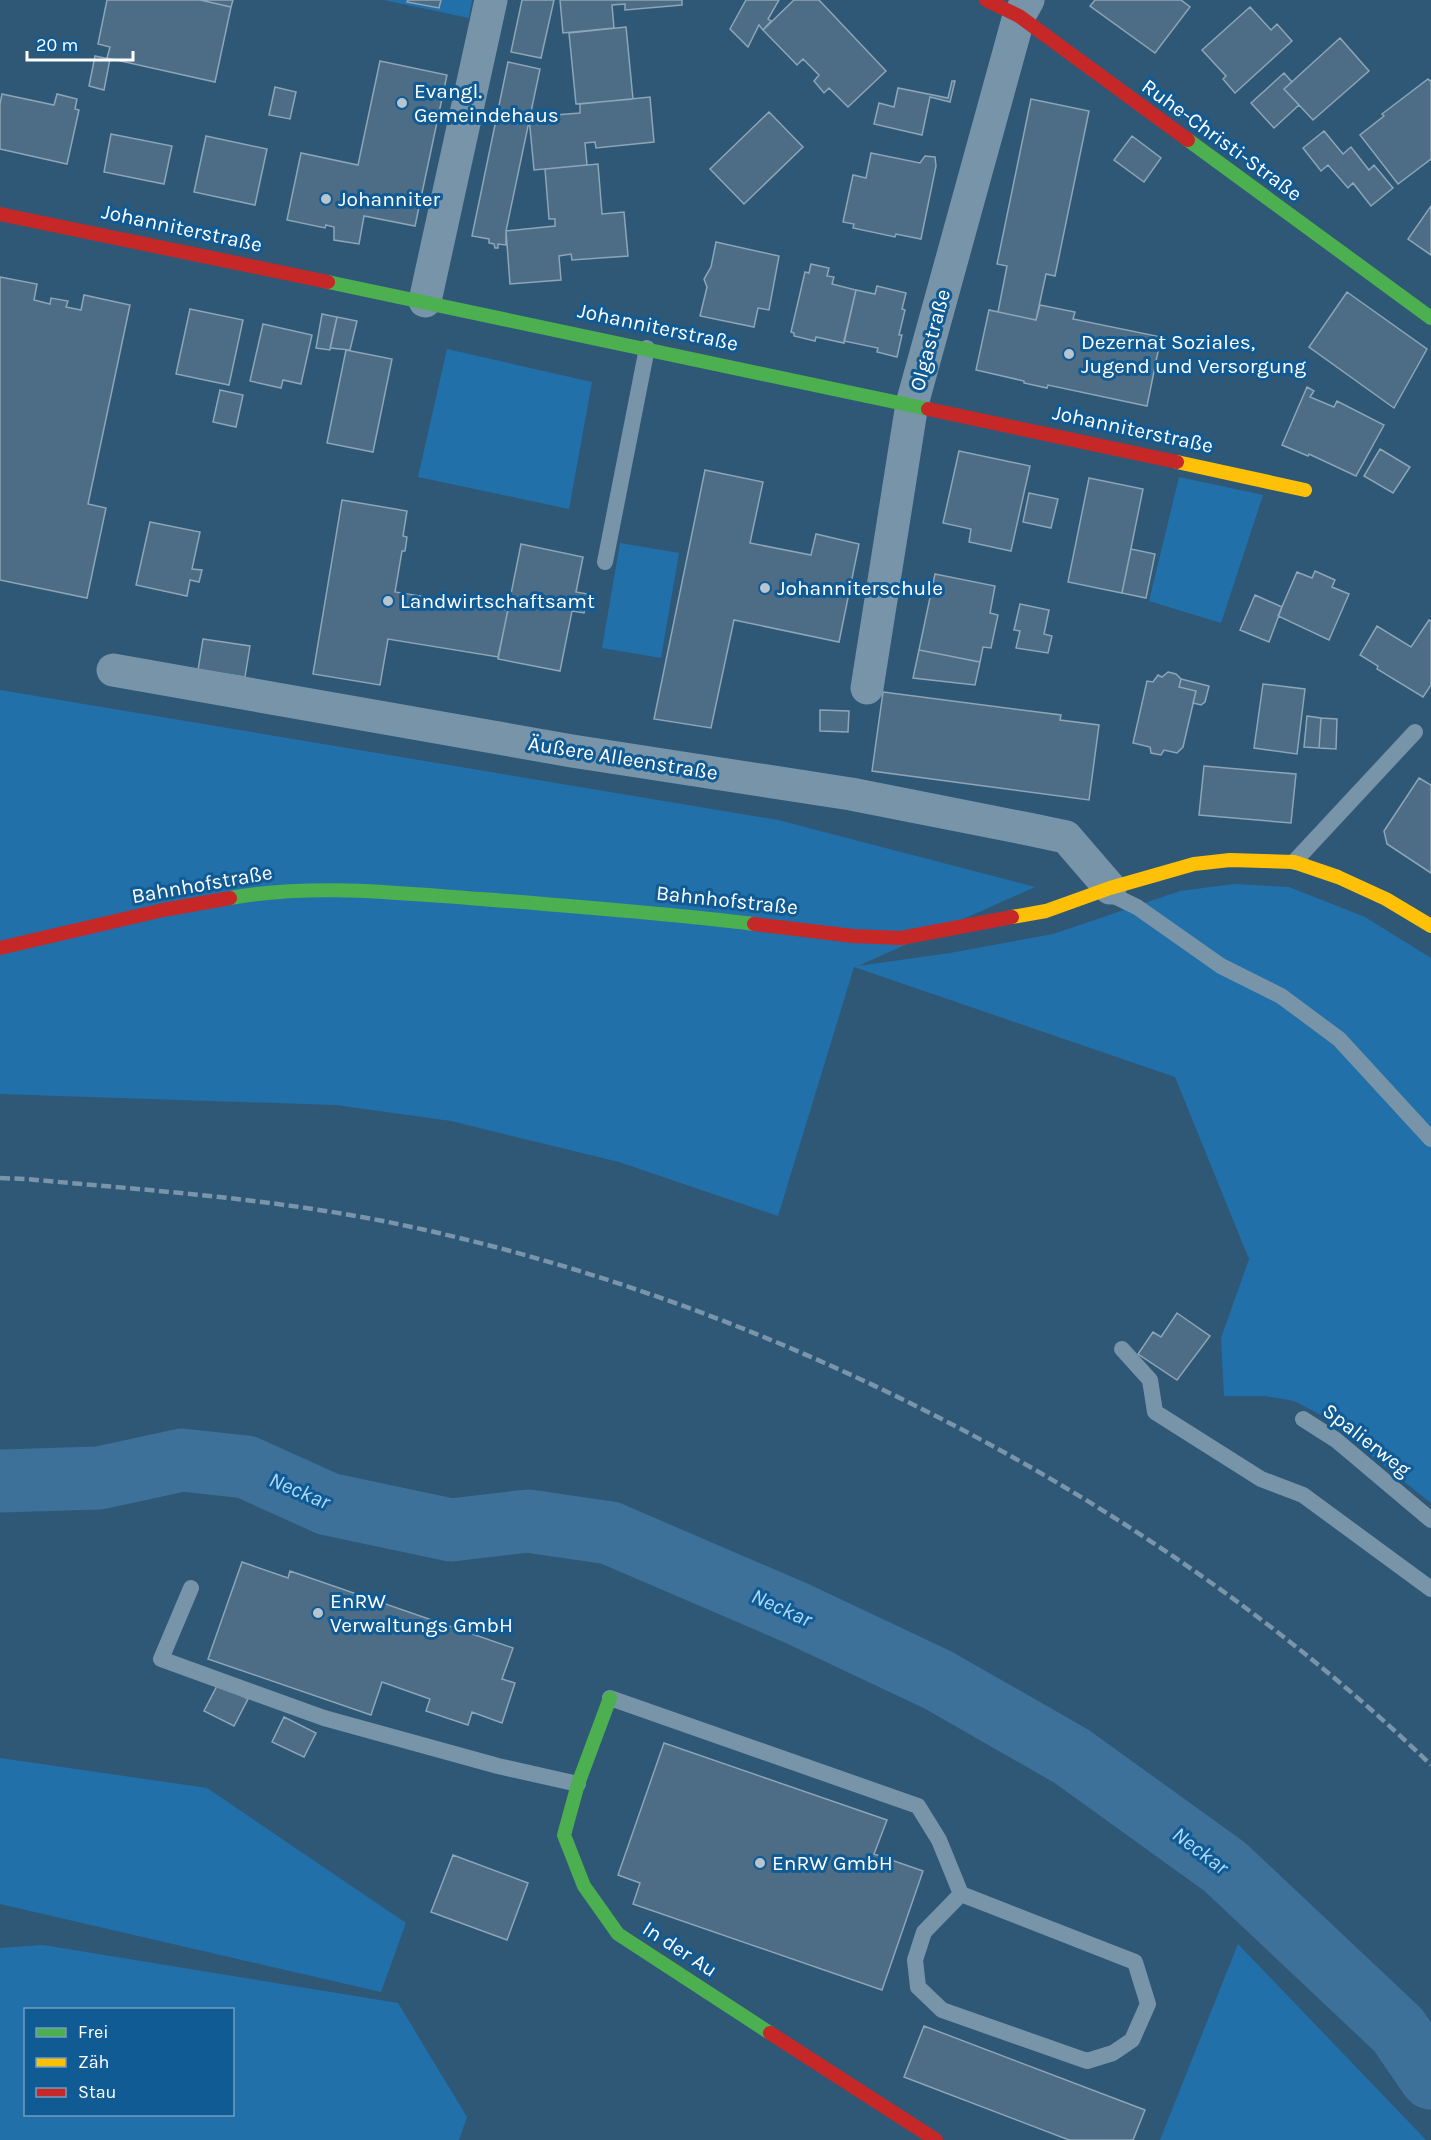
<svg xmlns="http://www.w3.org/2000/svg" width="1431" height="2140" viewBox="0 0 1431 2140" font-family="Karla,sans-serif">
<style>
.green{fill:#2270aa;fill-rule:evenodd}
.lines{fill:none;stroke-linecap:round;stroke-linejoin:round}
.river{stroke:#3d719a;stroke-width:63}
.building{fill:#4d6d86;stroke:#8ca5b7;stroke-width:1.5}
.lane{stroke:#7894a9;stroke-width:16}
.street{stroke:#7894a9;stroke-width:33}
.fast{stroke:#4caf50;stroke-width:14}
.slow{stroke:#ffc107;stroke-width:14}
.jam{stroke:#c62828;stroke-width:14}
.rail{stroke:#7a94a9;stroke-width:4.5;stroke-dasharray:10 4.5;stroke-linecap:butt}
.poi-dot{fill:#b6c5cf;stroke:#115b95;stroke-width:2}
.labels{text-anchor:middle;stroke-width:6;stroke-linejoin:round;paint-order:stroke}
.poi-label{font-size:21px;fill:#fff;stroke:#115b95;text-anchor:start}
.street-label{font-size:21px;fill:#fff;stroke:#115b95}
.water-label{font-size:22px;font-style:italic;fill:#acd9fa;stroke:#115b95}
</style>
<rect width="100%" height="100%" fill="#2f5877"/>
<!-- green -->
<path class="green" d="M384 0H472L469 18Z
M447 349 592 382 569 509 418 477Z
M1179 477 1263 495 1221 623 1149 601Z
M620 543 679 553 661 658 602 648Z
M0 690 778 820 1035 887 858 966 950 953 1053 934 1180 891 1234 884 1289 887 1365 917 1431 958V1503L1321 1415 1294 1401 1265 1396H1224L1221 1338 1249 1259 1175 1077 854 967 778 1216 619 1162 451 1121 336 1105 0 1094Z
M0 1758 207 1788 406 1923 381 1992 0 1904Z
M1238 1944 1426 2140H1160Z
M43 1945 398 2003 467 2117 459 2140H0V1948ZM26 2010H232V2114H26Z"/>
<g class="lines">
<!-- river -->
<path class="river" d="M0 1481 99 1478 182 1460 246 1467 328 1504 451 1530 528 1521 610 1533 796 1613 938 1680 1071 1756 1225 1867 1398 2030 1431 2078"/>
</g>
<!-- building -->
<path class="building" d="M107 0H200L231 7 215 82 107 58 110 47 98 44Z
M200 0H233L231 7Z
M408 0H441L439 8 407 2Z
M522 0H554L541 58 511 52Z
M560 0H682V5L625 10V4L612 5 614 28 563 33Z
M746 0H779L768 19 771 21 763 30 759 25 748 47 730 29Z
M794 0H819L886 71 848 107 829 88 824 93 814 81 819 75 803 59 797 65 763 30Z
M1095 0H1181L1190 7 1155 53 1090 6Z
M1250 7 1271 30 1277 24 1292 41 1235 93 1223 79 1226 76 1202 50Z
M626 27 633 99 576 104 569 33Z
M1340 38 1369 71 1313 120 1284 89Z
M95 56 110 59 104 90 89 86Z
M380 61 447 75 415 226 364 216 359 244 334 240V227L326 225 325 228 287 220 301 153 358 165Z
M508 62 540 69 506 231V245L498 244V248H495L494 244 489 243V239L472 236Z
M1284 73 1292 82 1284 89 1299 105 1274 128 1251 103Z
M1428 79 1430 81 1431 80V159L1398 184 1360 135 1384 116 1382 114Z
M952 81H955L950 102 930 97 922 135 874 124 879 103 894 107 898 88 948 98Z
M275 87 296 92 290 119 269 115Z
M2 94 54 105 57 94 77 99 75 109 79 110 67 164 0 149V104Z
M650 97 654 142 596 148 595 142 585 143 587 165 534 170 529 117 580 113V104Z
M1031 99 1089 111 1055 276 1046 274 1036 320 998 312 1007 266 997 264Z
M769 112 803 147 744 204 710 169Z
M1324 131 1343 154 1351 147 1369 170 1374 165 1393 188 1371 206 1353 183 1348 188 1328 165 1321 171 1303 148Z
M111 134 172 146 164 184 104 172Z
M206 136 267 149 255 205 194 192Z
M1132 136 1161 158 1144 182 1114 160Z
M871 153 920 163 925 156 935 157 936 166 921 239 896 234 895 237 853 228 854 224 843 222 853 175 866 178Z
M598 164 602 214 624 212 628 256 572 260 571 254 559 256 561 280 510 284 506 231 555 226V219H549L545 169Z
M1431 206V255L1408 239Z
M716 242 779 256 769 310 758 308 754 327 700 316 707 287 704 279 711 267Z
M811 264 829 268 827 276 834 277 832 284 856 290 844 343 816 337 815 341 794 336V333L791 332 805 272 809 273Z
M0 277 37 284 34 300 50 304 51 298 68 301 66 307 81 310 84 295 130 305 88 504 106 508 87 598 0 580Z
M877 286 906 293 902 309 905 310 899 335H902L897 357 877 352 878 348 844 341 856 290 875 294Z
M1347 292 1427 349 1394 408 1309 347Z
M1040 305 1075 312 1073 319 1161 337 1147 406 1048 385 1047 388 1024 383V381L976 370 989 310 1036 320Z
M190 309 243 320 229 385 176 374Z
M322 314 337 317 330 350 316 348Z
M337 317 357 321 350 350 330 348Z
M263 324 312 335 301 384 283 380 281 388 250 381Z
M346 350 392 359 373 452 327 443Z
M1307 387 1314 391 1310 397 1334 407 1337 401 1384 425 1356 476 1309 454 1308 456 1282 445Z
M220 390 243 395 236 427 213 422Z
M1380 449 1410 467 1393 493 1364 476Z
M959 451 1030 466 1011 551 969 542 971 529 943 523Z
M705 470 763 482 750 543 811 555 816 534 859 544 839 642 734 620 711 728 654 719Z
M1089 478 1143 489 1122 593 1068 582Z
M1029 493 1058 499 1051 528 1023 522Z
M342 500 407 511 403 536 407 537 405 551H402L395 592 508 610 498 657 388 639 380 685 313 674Z
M150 522 200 532 192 569 202 570 199 582 190 580 187 596 136 585Z
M521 544 583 557 576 592 588 594 584 613 572 611 560 671 498 659Z
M1131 549 1155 554 1146 598 1122 593Z
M1315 571 1335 580 1332 587 1349 594 1329 640 1278 616 1297 572 1312 578Z
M935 574 995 586 990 613 998 615 991 648 983 647 980 662 919 650Z
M1255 595 1282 607 1269 642 1240 630Z
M1020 604 1049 610 1044 634 1052 636 1048 653 1016 648 1020 631 1014 630Z
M1429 620 1431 621V685L1423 697 1377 669 1378 666 1360 655 1377 626 1411 647Z
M203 639 250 646 245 677 198 670Z
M919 650 980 662 975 685 913 678Z
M1168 672 1176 674 1181 679 1179 687 1196 691 1183 747 1177 753 1164 750 1161 755 1151 753 1150 747 1133 743 1147 681 1153 682 1158 675 1162 677Z
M1181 679 1209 686 1205 702 1201 705 1193 703 1196 691 1179 687Z
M1263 684 1305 689 1297 754 1254 748Z
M883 692 1061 715 1060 720 1099 725 1089 800 872 771Z
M820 710 849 711 848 732 820 731Z
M1307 716 1321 718 1319 748 1304 747Z
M1321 718 1337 719 1336 749 1319 748Z
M1204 766 1296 774 1291 823 1199 815Z
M1419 778 1431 785V873L1387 844 1384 831Z
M1177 1313 1210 1336 1177 1380 1138 1354 1153 1332 1161 1337Z
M242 1562 288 1578 290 1571 513 1648 502 1679 515 1683 502 1723 472 1712 468 1725 426 1711 430 1699 382 1682 371 1715 208 1659Z
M218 1684 248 1699 234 1726 204 1711Z
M284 1717 316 1733 304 1757 272 1742Z
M664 1743 887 1820 874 1854 923 1871 882 1990 633 1904 640 1883 618 1875Z
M453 1855 528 1883 507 1940 431 1912Z
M924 2026 1145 2110 1133 2140H1069L904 2077Z"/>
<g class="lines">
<!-- lane -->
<path class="lane" d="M605 562 647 348
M1294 862 1415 732
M1106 892 1137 907 1221 966 1281 996 1339 1039 1431 1139
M1122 1349 1150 1380 1155 1412 1261 1479 1303 1495 1431 1589
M1303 1419 1336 1440 1431 1520
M191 1588 161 1659 324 1718 498 1766 578 1784
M610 1698 918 1806 939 1840 961 1894 1135 1962 1148 2004 1132 2040 1113 2053 1087 2061 942 2010 918 1987 915 1960 924 1932 961 1894"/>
<!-- street -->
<path class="street" d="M425 301 491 0
M113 670 572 751 851 794 1033 830 1066 837 1110 888
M867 688 912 404 1019 16 1028 0"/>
<!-- fast -->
<path class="fast" d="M1188 140 1431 318
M328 282 928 409
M230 898C313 883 397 893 481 899 572 906 663 913 754 924
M610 1698 578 1784 564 1835 584 1886 618 1934 770 2033"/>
<!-- slow -->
<path class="slow" d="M1177 462 1305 490
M1012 917 1046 911 1110 888 1194 864 1230 860 1294 862 1338 877 1386 899 1431 926"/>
<!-- jam -->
<path class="jam" d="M986 0 1019 16 1188 140
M0 214 328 282
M928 409 1177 462
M754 924 853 936 901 938 1012 917
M0 948 163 910 230 898
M770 2033 936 2140"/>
<!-- rail -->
<path class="rail" d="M0 1178 26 1179C145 1190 265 1198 383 1221 762 1297 1153 1496 1431 1765"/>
</g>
<!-- markers -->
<g class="poi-dot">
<circle cx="402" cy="103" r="6"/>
<circle cx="326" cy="199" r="6"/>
<circle cx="1069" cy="354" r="6"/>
<circle cx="765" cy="588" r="6"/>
<circle cx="388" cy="601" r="6"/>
<circle cx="318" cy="1613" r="6"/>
<circle cx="760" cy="1863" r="6"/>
</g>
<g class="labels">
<!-- poi labels -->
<g class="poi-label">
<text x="414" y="98">Evangl.<tspan x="414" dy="24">Gemeindehaus</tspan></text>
<text x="338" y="206">Johanniter</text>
<text x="1081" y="349">Dezernat Soziales,<tspan x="1081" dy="24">Jugend und Versorgung</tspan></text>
<text x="777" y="595">Johanniterschule</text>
<text x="400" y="608">Landwirtschaftsamt</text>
<text x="330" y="1608">EnRW<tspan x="330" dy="24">Verwaltungs GmbH</tspan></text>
<text x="772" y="1870">EnRW GmbH</text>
</g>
<!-- street labels -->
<g class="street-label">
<text transform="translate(1222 140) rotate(36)" y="7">Ruhe-Christi-Straße</text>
<text transform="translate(182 228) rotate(12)" y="7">Johanniterstraße</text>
<text transform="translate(658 327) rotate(12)" y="7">Johanniterstraße</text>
<text transform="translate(930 340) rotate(-75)" y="7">Olgastraße</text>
<text transform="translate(1133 429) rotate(12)" y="7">Johanniterstraße</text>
<text transform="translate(623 758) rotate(9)" y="7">Äußere Alleenstraße</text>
<text transform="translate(202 884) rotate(-10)" y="7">Bahnhofstraße</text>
<text transform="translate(727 900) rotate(6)" y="7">Bahnhofstraße</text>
<text transform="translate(1367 1440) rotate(38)" y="7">Spalierweg</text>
<text transform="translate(680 1949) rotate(33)" y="7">In der Au</text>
</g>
<!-- water labels -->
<g class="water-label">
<text transform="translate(300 1490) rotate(23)" y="8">Neckar</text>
<text transform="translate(782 1607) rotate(24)" y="8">Neckar</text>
<text transform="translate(1201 1850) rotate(37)" y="8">Neckar</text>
</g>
</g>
<!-- legend -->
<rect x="24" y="2008" width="210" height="108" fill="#115b95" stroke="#709dbf" stroke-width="1.5"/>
<rect x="36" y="2028" width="30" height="9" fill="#4caf50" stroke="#709dbf" stroke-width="1.5"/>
<text x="78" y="2038" font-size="18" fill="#ffffff">Frei</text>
<rect x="36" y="2058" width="30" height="9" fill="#ffc107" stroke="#709dbf" stroke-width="1.5"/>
<text x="78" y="2068" font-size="18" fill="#ffffff">Zäh</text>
<rect x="36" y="2088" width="30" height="9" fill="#c62828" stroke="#709dbf" stroke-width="1.5"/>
<text x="78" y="2098" font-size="18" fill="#ffffff">Stau</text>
<!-- scale -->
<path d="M27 51v9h106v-9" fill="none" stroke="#ffffff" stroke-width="3"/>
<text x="36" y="51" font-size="18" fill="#ffffff" stroke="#115b95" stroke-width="4.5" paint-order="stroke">20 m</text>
</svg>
